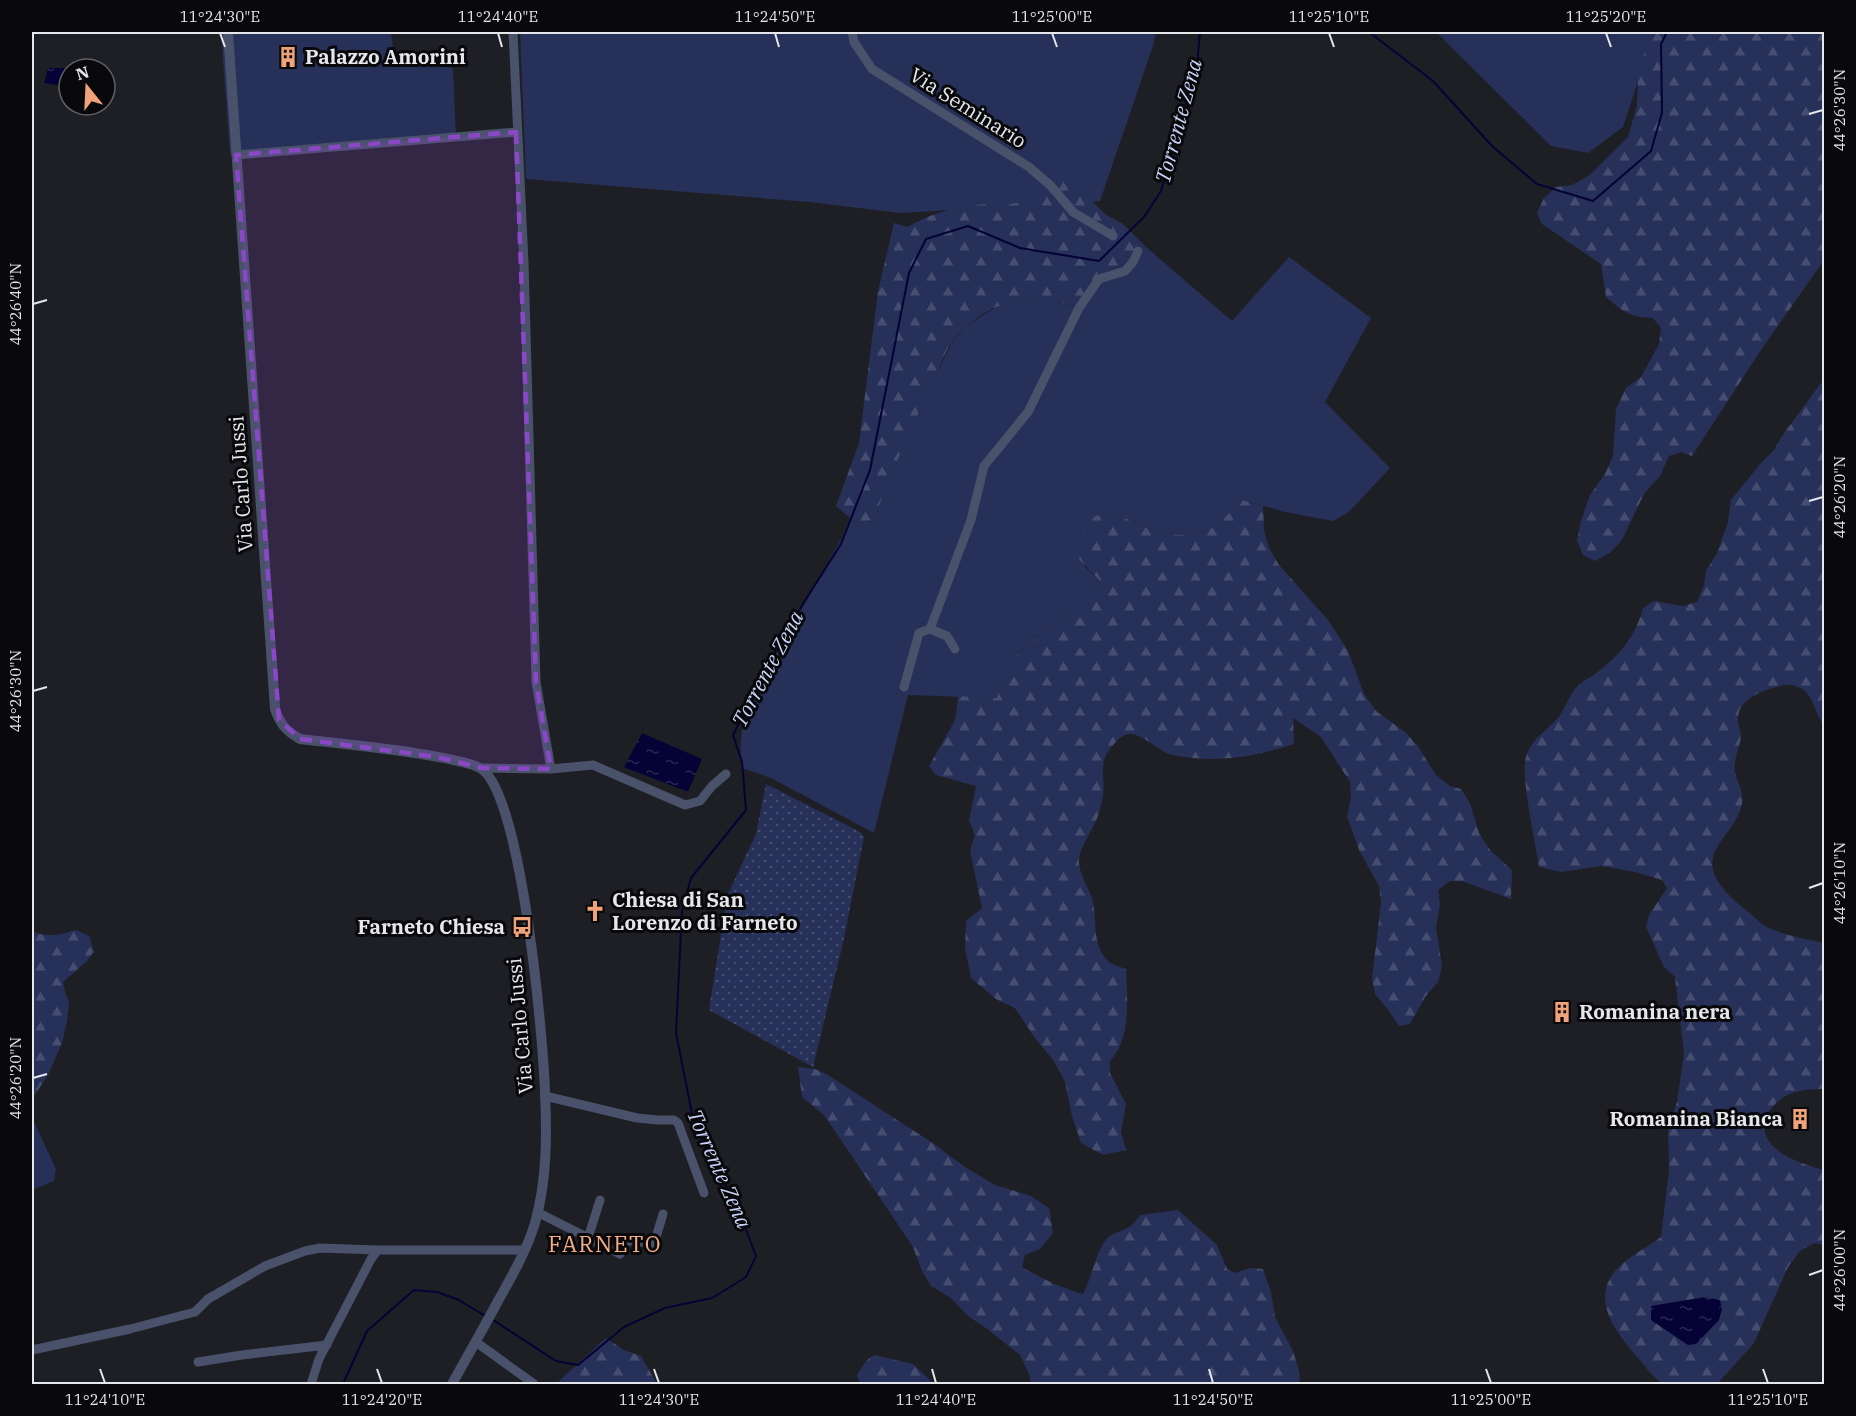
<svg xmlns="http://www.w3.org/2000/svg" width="1856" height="1416" viewBox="0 0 1856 1416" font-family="'IBM Plex Serif',serif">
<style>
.green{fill:#263058}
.forest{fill:url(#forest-firs)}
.garden{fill:url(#garden-dots)}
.water{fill:url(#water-ripples)}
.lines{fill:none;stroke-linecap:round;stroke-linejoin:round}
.stream{stroke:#050236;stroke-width:2}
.minor{stroke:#49516b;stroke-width:9}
.tertiary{stroke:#49516b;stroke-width:10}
.marked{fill:#8b48c6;fill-opacity:0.2;stroke:#8b48c6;stroke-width:4.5;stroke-dasharray:12 8;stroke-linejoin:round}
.ticks{fill:none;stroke:#e5e7eb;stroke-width:2}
.labels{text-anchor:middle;stroke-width:6;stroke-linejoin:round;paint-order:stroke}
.poi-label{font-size:20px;font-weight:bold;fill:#e5e7eb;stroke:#09090c;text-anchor:start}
.street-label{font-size:20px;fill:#e5e7eb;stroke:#09090c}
.water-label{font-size:21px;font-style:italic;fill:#c7d3f7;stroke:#09090c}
.quarter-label{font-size:22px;letter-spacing:1.5px;fill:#f7ae88;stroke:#09090c}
.neatline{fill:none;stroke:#e5e7eb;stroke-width:2}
.ticks-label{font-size:15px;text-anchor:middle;fill:#e5e7eb}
</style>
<defs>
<pattern id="forest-firs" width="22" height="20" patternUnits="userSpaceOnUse" patternTransform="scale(1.5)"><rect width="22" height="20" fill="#263058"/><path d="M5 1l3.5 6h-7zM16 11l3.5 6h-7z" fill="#454e70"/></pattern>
<pattern id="garden-dots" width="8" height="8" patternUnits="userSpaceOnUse" patternTransform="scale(1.5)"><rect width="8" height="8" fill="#263058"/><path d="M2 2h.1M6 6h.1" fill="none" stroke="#454e70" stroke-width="1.8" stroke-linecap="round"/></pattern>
<pattern id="water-ripples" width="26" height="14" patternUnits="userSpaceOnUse" patternTransform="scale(1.5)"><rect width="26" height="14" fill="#050236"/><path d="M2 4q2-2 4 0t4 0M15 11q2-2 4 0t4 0" fill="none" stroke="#292753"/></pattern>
</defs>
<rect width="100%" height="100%" fill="#1e1f25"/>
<!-- green -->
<path class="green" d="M221 32H391L394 55 433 52 453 69 456 136 367 147 230 154Z
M520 32H1156L1153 46 1100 201 901 213 809 202 526 179Z
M1436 32H1654L1623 127 1588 153 1551 146Z
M1145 246 1232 321 1289 257 1371 318 1325 402 1390 468 1349 512 1333 521 1285 512 1242 500C1233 508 1225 519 1215 526 1183 548 1139 524 1109 511L1084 566 1099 580 1086 598 1021 650 1003 674 997 698 908 695 874 833 771 778 742 768C739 745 741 726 748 704L842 538 850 518 856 523 873 521 904 441 952 342 966 326 988 312 1005 303 1022 300 1043 299 1084 308 1109 270 1131 262Z
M32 1121 35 1124 56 1169 54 1181 32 1190Z"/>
<!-- forest -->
<path class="forest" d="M1649 32H1824V260L1761 350 1692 456 1681 452 1669 456 1660 476 1644 494 1622 540 1610 553 1595 561 1583 555 1577 540 1581 521 1590 495 1605 474 1613 456 1616 409 1626 388 1641 377 1659 344 1661 328 1653 318C1629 317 1624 312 1606 297L1601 264 1542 224 1537 213 1544 198 1556 187 1572 185 1590 175 1628 137 1637 105 1638 80Z
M1066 179 1082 185 1094 203 1106 215 1123 224 1145 246 1131 262 1109 270 1084 308C1057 302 1034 296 1008 303 988 308 964 325 952 342 943 355 938 372 931 387 909 431 891 475 873 521L856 523 836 506 859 443 878 291 894 223 907 227C932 213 959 205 987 204 995 204 1003 205 1011 204 1029 202 1048 186 1066 179Z
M1824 379V725C1815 715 1815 699 1804 690 1793 682 1781 685 1769 689 1755 694 1739 701 1738 718 1737 724 1741 730 1741 736 1740 748 1733 759 1735 772 1737 782 1744 791 1742 803 1739 823 1721 836 1714 854 1705 878 1734 901 1750 913 1756 918 1760 924 1767 927 1785 936 1805 938 1824 943V1089C1800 1089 1782 1092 1768 1113 1765 1119 1763 1129 1766 1136 1775 1156 1806 1165 1824 1170V1245L1814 1243 1800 1251 1788 1267 1754 1343 1718 1383 1716 1384C1705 1384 1674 1387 1665 1384 1655 1381 1646 1367 1639 1359 1618 1335 1589 1301 1616 1270 1625 1259 1649 1246 1661 1237L1669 1170 1668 1128 1677 1102 1684 1053 1675 977 1664 967 1646 927 1649 915 1667 888 1662 880 1635 872 1602 866 1561 872 1539 867C1536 844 1520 776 1526 757 1531 738 1550 729 1560 715 1567 705 1570 692 1580 684 1586 679 1593 676 1599 671 1621 654 1636 635 1643 608L1654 601 1683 606 1697 602 1704 585 1706 571 1717 553 1728 522 1731 500 1760 464 1774 450 1782 436Z
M1242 500 1263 506 1264 530 1269 548 1279 565 1328 620 1348 651 1364 694 1376 711 1405 732 1417 745 1436 775 1450 786 1461 789 1470 803 1479 833 1490 850 1512 870 1511 899 1462 881H1450L1438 890 1440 904 1436 928 1442 966 1438 982 1425 997 1410 1024 1399 1026 1389 1011 1375 994 1372 978 1381 903 1379 886 1359 850 1347 816 1351 797 1350 782 1321 737 1293 718 1294 744C1255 757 1215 764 1173 755 1157 752 1140 729 1125 735 1117 739 1110 748 1106 755 1100 767 1105 783 1103 796 1102 801 1100 808 1099 813 1095 827 1080 846 1079 859 1078 873 1088 886 1092 898 1098 919 1091 941 1106 959 1110 964 1120 967 1126 969 1127 1000 1132 1037 1110 1061V1073L1126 1104 1121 1132 1126 1150 1103 1155 1081 1143 1072 1116 1065 1082 1054 1061 1034 1037 1015 1008 996 999 971 978 965 948 966 921 982 908 970 851 975 835 969 820 976 786 936 775 929 766 953 724 956 715 958 696 997 698 1003 674 1021 650 1086 598 1099 580 1074 554 1094 517 1109 511C1139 524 1183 548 1215 526 1225 519 1233 508 1242 500Z
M76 930 89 936 94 951 87 961 63 982 65 992 69 1003 67 1021 62 1043 48 1075 32 1099V1112V931C47 938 60 935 76 930Z
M798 1067 815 1069 828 1075 934 1144 965 1167 995 1185 1031 1196 1049 1208 1053 1233 1040 1249 1025 1255 1022 1267C1041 1278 1061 1288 1083 1294 1092 1277 1095 1254 1106 1240 1114 1229 1129 1234 1140 1215L1178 1210 1217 1245 1227 1269 1235 1273 1250 1268 1263 1269 1271 1292 1275 1317 1293 1351 1299 1371 1300 1384H1030V1376L1020 1355 986 1328 968 1316 951 1298 931 1286 922 1271 913 1247 837 1134 824 1115 802 1097Z
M606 1338 624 1350 641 1356 657 1384H556Z
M874 1355 913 1364 934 1384H860L857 1375 866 1361Z"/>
<!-- garden -->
<path class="garden" d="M766 784 860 832 864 837 843 943 813 1067 709 1010 727 896 756 834Z"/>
<!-- water -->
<path class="water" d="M48 68H71L69 69V84L57 85 44 83Z
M642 733 702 759 688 792 624 767Z
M1705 1297 1720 1300 1722 1309 1719 1320 1696 1344 1688 1345 1651 1320V1306Z"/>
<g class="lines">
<!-- stream -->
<path class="stream" d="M1369 32 1433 81 1492 146 1537 184 1593 201 1651 151 1662 113 1661 44 1667 32
M493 1320 556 1361 578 1365 624 1327 665 1308 712 1298 746 1277 756 1256 737 1206 705 1147 693 1119 676 1033 682 911 691 878 746 810 742 762 733 735 787 629 841 544 870 470 909 273 926 239 968 226 1020 248 1099 261 1144 217 1161 191 1197 65 1200 32
M343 1384 367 1331 414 1290 437 1292 459 1300 485 1316"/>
<!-- minor -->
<path class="minor" d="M513 32 524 263 536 682 551 769
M852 32 854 42 872 69 1029 167 1051 186 1073 212 1113 236
M236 155 516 132
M930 629 947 636 955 649
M904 687 919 633 930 629 971 520 984 466 1028 412 1079 308 1099 279 1125 271 1133 262 1138 251
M482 768 551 769 593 765 685 805 700 801 712 786 726 774
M545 1096 637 1118 658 1120H674L678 1123 704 1193
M537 1212 620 1254 628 1240 654 1244 663 1214
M588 1238 600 1200
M480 1345 534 1384
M32 1350 130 1329 195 1312 208 1299 265 1266 305 1251 320 1248 378 1250
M198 1362 242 1355 327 1345
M311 1384 319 1359 371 1259 378 1250H523"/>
<!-- tertiary -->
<path class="tertiary" d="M228 32 275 709C280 724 286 731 300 739 332 743 465 755 483 770 522 802 543 1035 545 1092 547 1135 547 1181 535 1223 527 1250 512 1276 498 1301 483 1329 467 1357 452 1384"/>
</g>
<!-- marked area -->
<path class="marked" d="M516 132 536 682 551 769 482 768 437 757 300 739 279 720 236 155Z"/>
<!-- ticks -->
<path class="ticks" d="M220 33 225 47M498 33 502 47M775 33 779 47M1052 33 1057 47M1329 33 1334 47M1606 33 1611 47M1809 114 1823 110M33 304 47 300M1809 501 1823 497M33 691 47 687M1809 888 1823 883M33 1078 47 1074M1809 1275 1823 1270M100 1369 105 1383M377 1369 382 1383M654 1369 659 1383M932 1369 936 1383M1209 1369 1213 1383M1486 1369 1491 1383M1763 1369 1768 1383"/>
<!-- icons -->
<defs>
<symbol id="building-bare" viewBox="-9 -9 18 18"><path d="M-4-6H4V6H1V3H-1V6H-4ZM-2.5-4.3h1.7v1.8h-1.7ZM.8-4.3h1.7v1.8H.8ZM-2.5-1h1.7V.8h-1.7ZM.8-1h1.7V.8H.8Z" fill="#f0a279" stroke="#09090c" stroke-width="2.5" paint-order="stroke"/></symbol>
<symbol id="church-bare" viewBox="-9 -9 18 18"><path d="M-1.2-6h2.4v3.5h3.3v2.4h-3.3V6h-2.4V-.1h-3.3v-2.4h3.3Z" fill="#f0a279" stroke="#09090c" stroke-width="2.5" paint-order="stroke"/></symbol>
<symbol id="bus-bare" viewBox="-9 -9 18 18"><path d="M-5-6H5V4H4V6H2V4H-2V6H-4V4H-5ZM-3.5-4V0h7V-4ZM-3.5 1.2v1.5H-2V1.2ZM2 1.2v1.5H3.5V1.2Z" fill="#f0a279" stroke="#09090c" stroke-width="2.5" paint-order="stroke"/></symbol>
</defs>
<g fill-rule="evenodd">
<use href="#building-bare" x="273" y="42" width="30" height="30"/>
<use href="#church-bare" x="580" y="896" width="30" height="30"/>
<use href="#bus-bare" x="507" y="912" width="30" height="30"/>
<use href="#building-bare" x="1547" y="997" width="30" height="30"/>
<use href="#building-bare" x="1785" y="1104" width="30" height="30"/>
</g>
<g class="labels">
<!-- poi labels -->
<g class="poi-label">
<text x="305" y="64">Palazzo Amorini</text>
<text x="612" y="907">Chiesa di San<tspan x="612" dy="23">Lorenzo di Farneto</tspan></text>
<text x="505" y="934" text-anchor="end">Farneto Chiesa</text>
<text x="1579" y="1019">Romanina nera</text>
<text x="1783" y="1126" text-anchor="end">Romanina Bianca</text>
</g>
<!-- street labels -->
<g class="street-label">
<text transform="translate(968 108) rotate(32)" y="7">Via Seminario</text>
<text transform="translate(241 484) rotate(-94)" y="7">Via Carlo Jussi</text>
<text transform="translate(520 1026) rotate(-95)" y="7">Via Carlo Jussi</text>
</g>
<!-- water labels -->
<g class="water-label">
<text transform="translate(1179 121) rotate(-75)" y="7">Torrente Zena</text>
<text transform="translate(768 669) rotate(-62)" y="7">Torrente Zena</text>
<text transform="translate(719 1169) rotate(66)" y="7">Torrente Zena</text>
</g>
<!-- quarter labels -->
<g class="quarter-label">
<text x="605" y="1252">FARNETO</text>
</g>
</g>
<!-- border -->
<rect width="1856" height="1416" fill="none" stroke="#09090c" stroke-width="66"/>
<!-- north arrow -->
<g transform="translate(87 87) rotate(342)"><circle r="28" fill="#09090c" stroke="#616265" stroke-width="1.5"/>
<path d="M0-4.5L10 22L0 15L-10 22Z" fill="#f0a279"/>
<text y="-9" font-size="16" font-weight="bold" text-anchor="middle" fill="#e5e7eb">N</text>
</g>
<rect x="33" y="33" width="1790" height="1350" class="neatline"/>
<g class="ticks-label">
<text x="220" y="22">11°24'30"E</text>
<text x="498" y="22">11°24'40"E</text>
<text x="775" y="22">11°24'50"E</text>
<text x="1052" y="22">11°25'00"E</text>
<text x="1329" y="22">11°25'10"E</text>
<text x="1606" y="22">11°25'20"E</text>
<text transform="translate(1840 110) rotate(-90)" y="5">44°26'30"N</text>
<text transform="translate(16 304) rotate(-90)" y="5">44°26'40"N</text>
<text transform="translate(1840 497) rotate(-90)" y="5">44°26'20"N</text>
<text transform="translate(16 691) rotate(-90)" y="5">44°26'30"N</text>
<text transform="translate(1840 883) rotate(-90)" y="5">44°26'10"N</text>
<text transform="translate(16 1078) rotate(-90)" y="5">44°26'20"N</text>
<text transform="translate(1840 1270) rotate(-90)" y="5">44°26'00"N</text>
<text x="105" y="1405">11°24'10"E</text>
<text x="382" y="1405">11°24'20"E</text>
<text x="659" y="1405">11°24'30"E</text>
<text x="936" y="1405">11°24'40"E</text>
<text x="1213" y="1405">11°24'50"E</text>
<text x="1491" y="1405">11°25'00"E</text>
<text x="1768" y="1405">11°25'10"E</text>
</g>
</svg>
